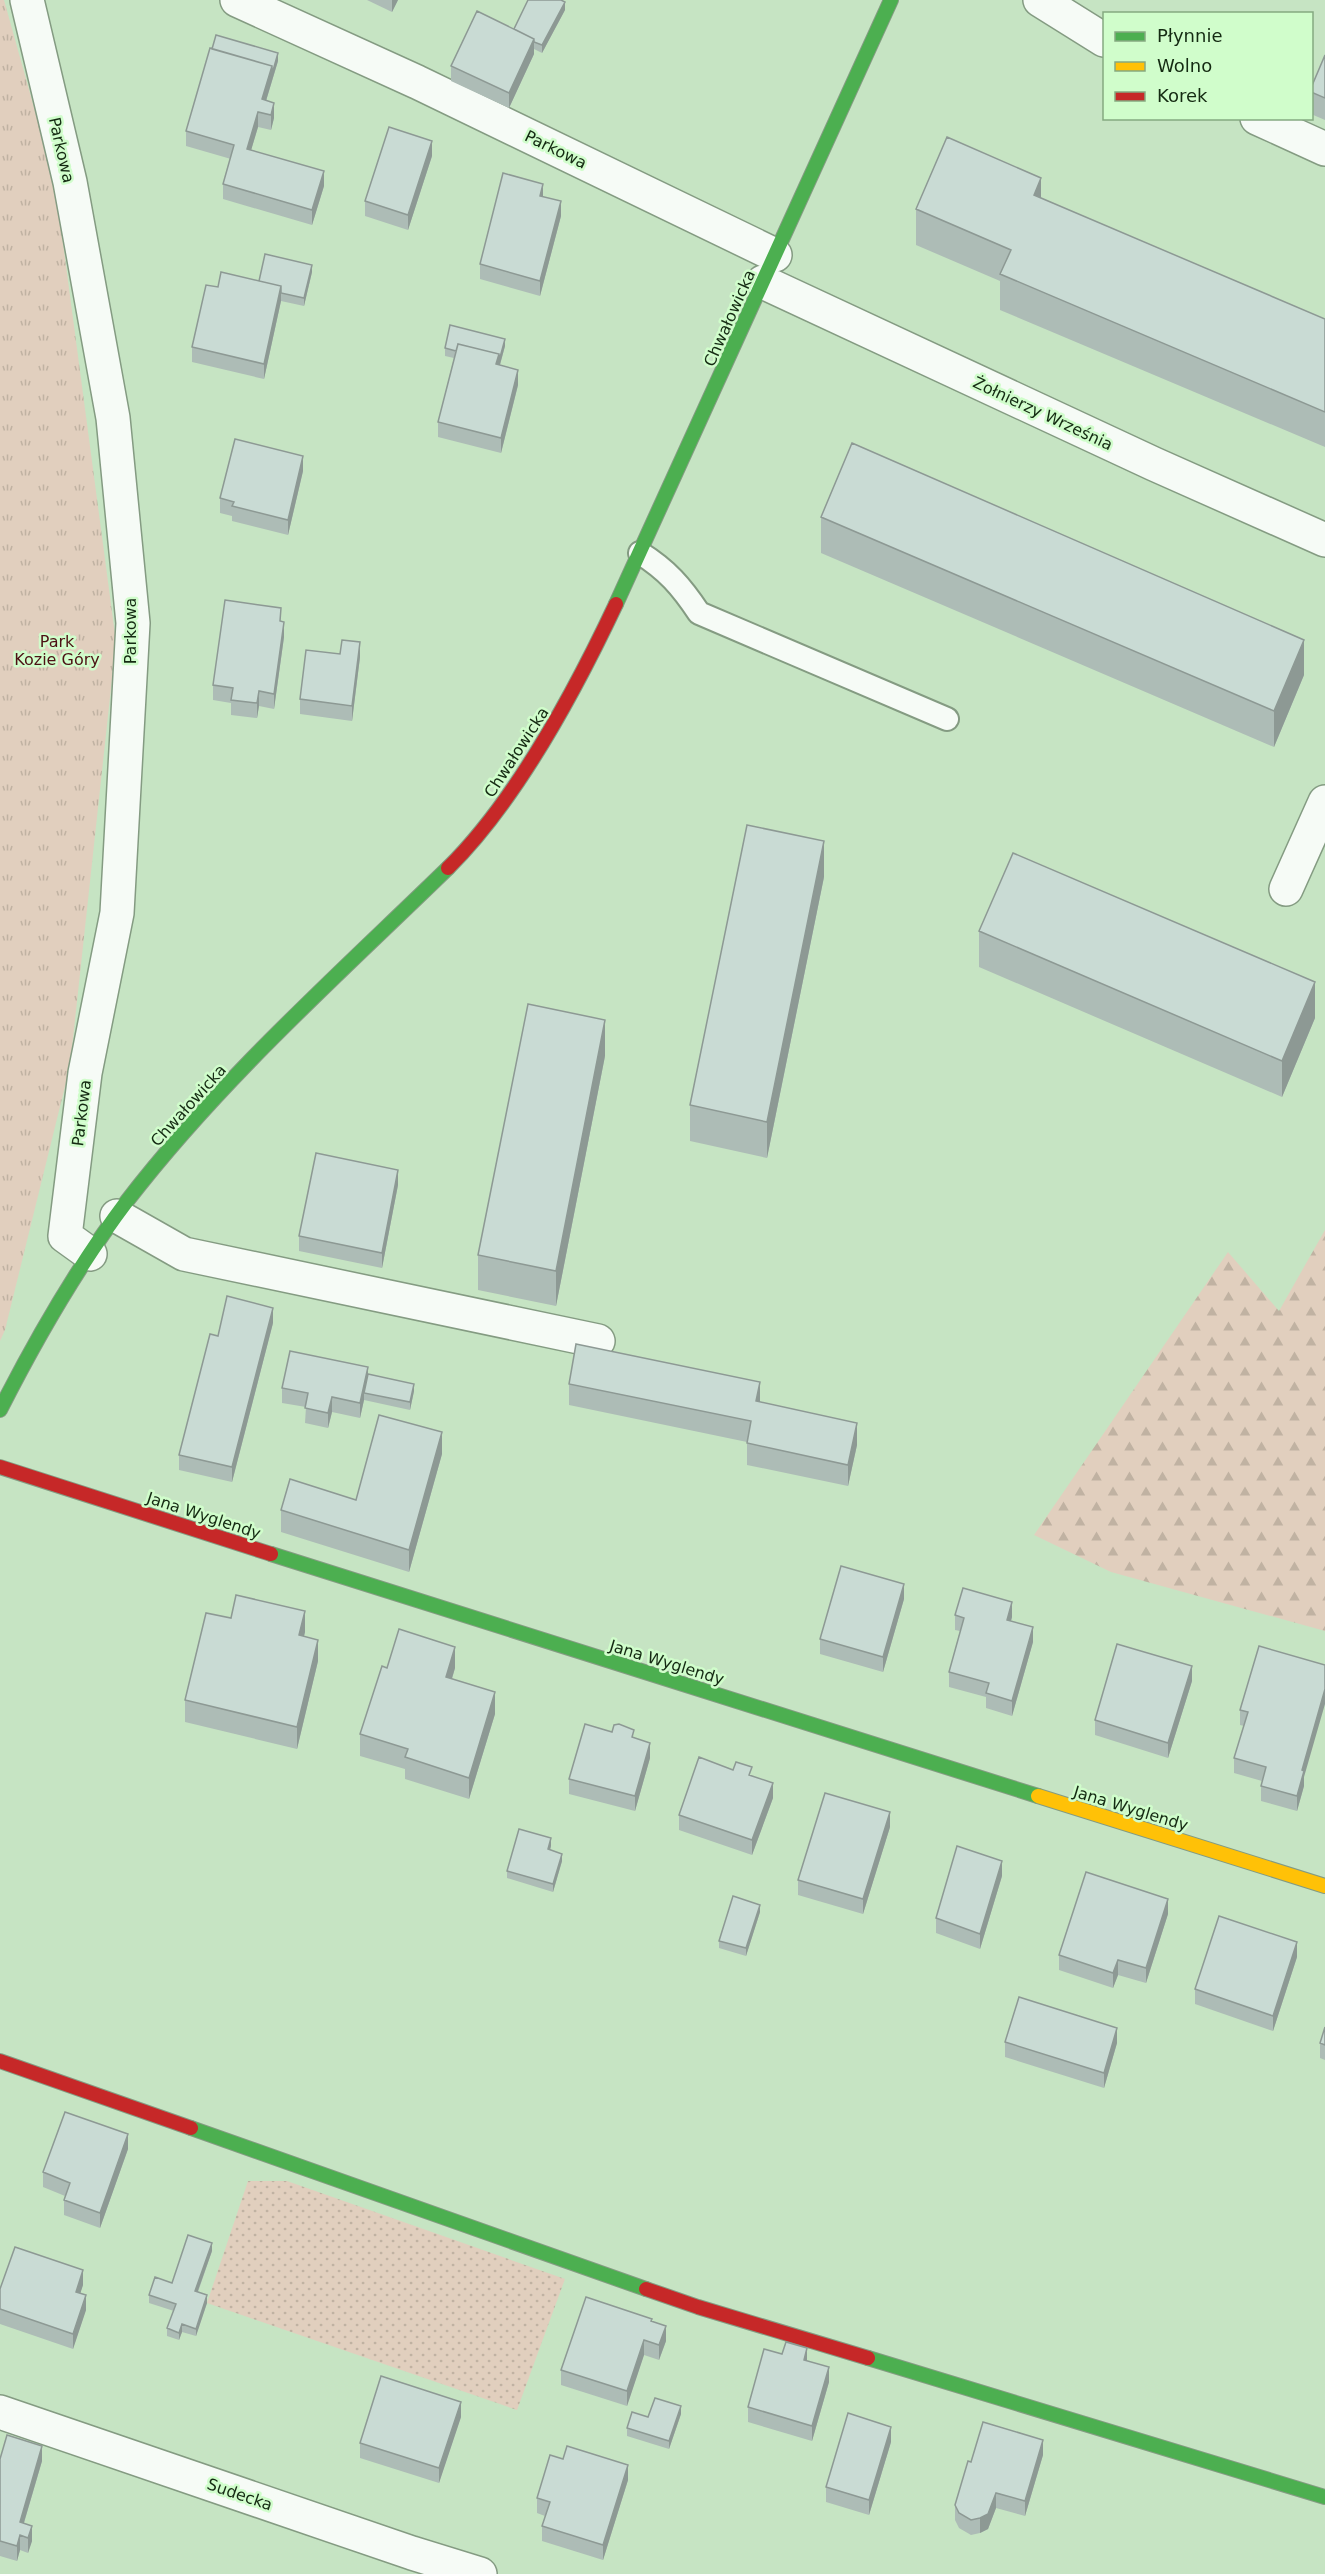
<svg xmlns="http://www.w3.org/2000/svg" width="1325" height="2574" viewBox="0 0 1325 2574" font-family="'DejaVu Sans',sans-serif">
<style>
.grass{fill:url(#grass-dots)}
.forest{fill:url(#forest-firs)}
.park{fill:url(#park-tufts)}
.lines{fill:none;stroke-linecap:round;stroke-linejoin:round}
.lane-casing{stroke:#849b82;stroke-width:26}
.street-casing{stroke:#849b82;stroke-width:36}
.fast-casing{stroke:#849b82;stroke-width:16}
.slow-casing{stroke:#849b82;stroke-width:16}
.jam-casing{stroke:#849b82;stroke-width:16}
.lane{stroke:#f6fbf6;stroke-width:22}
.street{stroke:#f6fbf6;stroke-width:33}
.fast{stroke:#4caf50;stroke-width:14}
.slow{stroke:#ffc107;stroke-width:14}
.jam{stroke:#c62828;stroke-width:14}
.wall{fill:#adbcb6}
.shaded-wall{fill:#8d9994}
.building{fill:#c9dbd4;stroke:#8d9994;stroke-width:1.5}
.labels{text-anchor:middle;stroke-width:5;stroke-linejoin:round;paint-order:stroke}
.street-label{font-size:16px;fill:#142a12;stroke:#d0fdcb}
.park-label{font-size:16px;fill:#4c1114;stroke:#d0fdcb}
</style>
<defs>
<pattern id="grass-dots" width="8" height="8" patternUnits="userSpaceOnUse" patternTransform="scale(1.5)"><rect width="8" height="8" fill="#e1cfbe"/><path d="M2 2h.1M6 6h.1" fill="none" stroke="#c0b2a2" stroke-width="1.8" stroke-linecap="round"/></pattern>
<pattern id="forest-firs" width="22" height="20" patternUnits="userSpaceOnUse" patternTransform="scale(1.5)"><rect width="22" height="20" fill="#e1cfbe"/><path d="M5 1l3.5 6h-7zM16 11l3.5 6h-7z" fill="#c0b2a2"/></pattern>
<pattern id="park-tufts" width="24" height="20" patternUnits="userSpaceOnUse" patternTransform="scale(1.5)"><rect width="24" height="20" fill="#e1cfbe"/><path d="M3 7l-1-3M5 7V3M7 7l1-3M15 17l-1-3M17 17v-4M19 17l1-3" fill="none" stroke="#c0b2a2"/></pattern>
</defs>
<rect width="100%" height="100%" fill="#c6e4c3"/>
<!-- grass -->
<path class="grass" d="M248 2181H287L565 2279 517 2410 207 2303Z"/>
<!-- forest -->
<path class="forest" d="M1325 1230V1631L1111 1572 1034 1535 1228 1252 1279 1311Z"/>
<!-- park -->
<path class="park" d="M0 0H4L55 183 116 642 70 1066 5 1330 0 1341Z"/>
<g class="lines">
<defs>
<path id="lane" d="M640 553C667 570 681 586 699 613L947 719"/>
<path id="street" d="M27 0 70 182 113 418 133 623 117 913 85 1073 65 1236 90 1254
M237 0 417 82 775 255
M1040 0 1104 40
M1257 118 1325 149
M763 282 1154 464 1325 540
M1286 889 1325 802
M117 1216 184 1254 598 1341
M0 2412 412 2553 480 2574"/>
<path id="fast" d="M616 604 891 0
M0 1410C37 1337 78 1266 127 1201 221 1079 338 975 448 868
M271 1554 1038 1796
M191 2128 646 2289
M868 2358 1325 2497"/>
<path id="slow" d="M1038 1796 1325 1886"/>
<path id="jam" d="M448 868C517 800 575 691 616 604
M0 1467 271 1554
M0 2061 191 2128
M646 2289 698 2307 868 2358"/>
</defs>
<!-- lane casing -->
<use href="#lane" class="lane-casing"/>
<!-- street casing -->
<use href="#street" class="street-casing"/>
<!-- fast casing -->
<use href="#fast" class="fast-casing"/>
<!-- slow casing -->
<use href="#slow" class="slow-casing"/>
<!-- jam casing -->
<use href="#jam" class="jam-casing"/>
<!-- lane -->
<use href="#lane" class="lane"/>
<!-- street -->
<use href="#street" class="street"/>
<!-- fast -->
<use href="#fast" class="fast"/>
<!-- slow -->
<use href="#slow" class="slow"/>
<!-- jam -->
<use href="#jam" class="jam"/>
</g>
<!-- wall -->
<path class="wall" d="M367 0H398L392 12Z
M565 10 542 53 534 49V54L509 108 451 81V66L514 29Z
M1325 55V120L1311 114V88Z
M278 61 266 101 274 118 271 130 258 127 251 150 324 186 312 225 223 199V184L231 159 186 146V131Z
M432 156 408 230 365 216V201Z
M543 197 561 216 540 296 480 279V264Z
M1041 199 1325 319V447L1000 310V281L916 245V209Z
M312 272 304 306 281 301 264 379 192 362V347L218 287Z
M505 346 500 365 518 385 501 453 438 437V422L454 358 445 356V348Z
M303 471 288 535 232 521V516L220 513V498Z
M821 517 1304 675 1274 747 821 553Z
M281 621 284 637 274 709 259 706 257 718 231 715V703L213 700V685Z
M340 654 360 657 352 721 300 714V699Z
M824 877 767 1158 690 1141V1105Z
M979 931 1315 1018 1282 1097 979 967Z
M605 1056 556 1306 478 1290V1255Z
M398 1185 382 1268 299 1251V1236Z
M273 1323 232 1482 179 1470V1455Z
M368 1374 414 1391 410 1410 364 1400 360 1418 332 1412 328 1428 305 1423 306 1407 282 1403V1388Z
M569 1384 760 1402 857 1445 848 1486 747 1465V1442L569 1405Z
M442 1454 409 1572 281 1532V1510L356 1500Z
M904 1599 883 1672 820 1654V1639Z
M955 1615 1012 1617 1011 1621 1033 1642 1012 1716 986 1708V1697L949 1687V1672L960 1631 955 1630Z
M231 1618 305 1632 304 1636 318 1661 297 1749 185 1722V1700Z
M1259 1646 1304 1777V1786L1297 1811 1261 1801V1786L1262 1781 1234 1773V1758L1244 1726 1240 1725V1710Z
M387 1668H455L452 1679 495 1714 469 1799 405 1779V1769L360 1756V1734Z
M1192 1681 1168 1758 1095 1735V1720Z
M634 1738 650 1758 635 1811 569 1794V1779Z
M752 1776 773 1798 752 1855 679 1830V1815Z
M890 1827 863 1914 798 1895V1880Z
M551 1846 550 1850 562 1861 553 1892 507 1878V1871Z
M1002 1876 980 1949 936 1933V1918Z
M760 1912 746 1956 719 1948V1941Z
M1168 1914 1146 1983 1118 1975 1113 1988 1059 1970V1955Z
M1297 1957 1273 2031 1195 2004V1989Z
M1325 2027V2060L1320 2058V2043Z
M1005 2042 1117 2043 1104 2088 1005 2057Z
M128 2149 100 2228 64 2215V2200L65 2196 43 2187V2172Z
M212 2251 198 2292 207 2303 196 2336 182 2332 179 2340 167 2336V2328L174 2311 149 2303V2295L172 2283Z
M83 2285 80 2293 86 2310 73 2349 0 2324V2289Z
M652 2321 666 2341 659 2360 644 2355 627 2406 561 2385V2370Z
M807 2361 829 2382 812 2441 748 2422V2407Z
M681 2414 669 2449 627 2436V2428L648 2417Z
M461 2417 439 2483 360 2458V2443Z
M891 2442 869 2515 826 2502V2487Z
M1043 2455 1025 2516 996 2508 988 2529 980 2533 971 2535 959 2528 955 2520V2505L971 2462Z
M0 2459 42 2461 24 2523 32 2541 28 2553 20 2550 17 2561 0 2556Z
M563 2459 628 2480 603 2560 542 2541V2526L545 2516 537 2513V2498Z"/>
<!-- shaded-wall -->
<path class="shaded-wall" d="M392 0H398L392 12Z
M565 2V10L542 53V45Z
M534 39V54L509 108V93Z
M278 53V61L262 114V99L272 66Z
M274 103V118L271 130V115Z
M258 112V127L247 164V149Z
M432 141V156L408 230V215Z
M324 171V186L312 225V210Z
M1041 178V214L1034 195Z
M543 184V199L540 196Z
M561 201V216L540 296V281Z
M312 265V272L304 306V298Z
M281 286V301L264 379V364Z
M505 339V346L496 379V364L499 354Z
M518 370V385L501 453V438Z
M303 456V471L288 535V520Z
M284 622V637L274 709V694Z
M1304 640V675L1274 747V711Z
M360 642V657L352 721V706Z
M259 691V706L257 718V703Z
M824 841V877L767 1158V1122Z
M1315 982V1018L1282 1097V1061Z
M605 1020V1056L556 1306V1271Z
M398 1170V1185L382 1268V1253Z
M273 1308V1323L232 1482V1467Z
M368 1367V1382L364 1393V1400L360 1418V1403Z
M760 1382V1404L756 1401Z
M414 1384V1391L410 1410V1402Z
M332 1397V1412L328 1428V1413Z
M857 1423V1445L848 1486V1465Z
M442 1432V1454L409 1572V1550Z
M904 1584V1599L883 1672V1657Z
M1012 1602V1617L1007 1635V1620Z
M305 1611V1632L299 1656V1635Z
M1033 1627V1642L1012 1716V1701Z
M318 1640V1661L297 1749V1727Z
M455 1647V1668L446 1698V1677Z
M1192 1666V1681L1168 1758V1743Z
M1325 1689V1704L1304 1777V1786L1297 1811V1796L1302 1770Z
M495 1692V1714L469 1799V1778Z
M650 1743V1758L635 1811V1796Z
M773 1783V1798L752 1855V1840Z
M890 1812V1827L863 1914V1899Z
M551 1838V1846L548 1857V1849Z
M562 1854V1861L553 1892V1884Z
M1002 1861V1876L980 1949V1934Z
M1168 1899V1914L1146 1983V1968Z
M760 1905V1912L746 1956V1948Z
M1297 1942V1957L1273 2031V2016Z
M1118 1960V1975L1113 1988V1973Z
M1117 2028V2043L1104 2088V2073Z
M128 2134V2149L100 2228V2213Z
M212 2243V2251L195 2299V2291Z
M83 2270V2285L76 2307V2292Z
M86 2295V2310L73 2349V2334Z
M207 2295V2303L196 2336V2329Z
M182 2324V2332L179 2340V2333Z
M666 2326V2341L659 2360V2345Z
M644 2340V2355L627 2406V2391Z
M807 2348V2363L804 2360Z
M829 2367V2382L812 2441V2426Z
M461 2402V2417L439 2483V2468Z
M681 2406V2414L669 2449V2441Z
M891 2427V2442L869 2515V2500Z
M1043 2440V2455L1025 2516V2501Z
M42 2446V2461L20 2536V2550L17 2561V2546L20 2522Z
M628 2465V2480L603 2560V2545Z
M996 2493V2508L988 2529 980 2533V2518Z
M32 2526V2541L28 2553V2538Z"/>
<!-- building -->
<path class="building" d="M528 0H561L565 2 542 45 534 42V39L514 29Z
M477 11 534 39 509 93 451 66Z
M216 35 278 53 272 74V66L212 49Z
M210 48 272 66 262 99 274 103 271 115 258 112 247 149 324 171 312 210 223 184 234 145 186 131Z
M1325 55V98L1311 92V88Z
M389 127 432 141 408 215 365 201Z
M947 137 1041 178 1034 195 1325 319V412L1000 274 1011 250 916 209Z
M503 173 543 184 540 196 561 201 540 281 480 264Z
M265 254 312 265 304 298 281 293V286L259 281Z
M221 272 281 286 264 364 192 347 206 285 218 287Z
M450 325 505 339 499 361V354L458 344 456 351 445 348Z
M458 344 499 354 496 364 518 370 501 438 438 422Z
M235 439 303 456 288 520 232 506 234 502 220 498Z
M852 443 1304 640 1274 711 821 517Z
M225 600 281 608 280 621 284 622 274 694 259 691 257 703 231 700 233 688 213 685Z
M342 640 360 642 352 706 300 699 306 650 340 654Z
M747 825 824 841 767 1122 690 1105Z
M1013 853 1315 982 1282 1061 979 931Z
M528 1004 605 1020 556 1271 478 1255Z
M316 1153 398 1170 382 1253 299 1236Z
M227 1296 273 1308 232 1467 179 1455 210 1334 218 1336Z
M576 1344 760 1382 756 1401 857 1423 848 1465 747 1443 751 1421 569 1384Z
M290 1351 368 1367 360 1403 332 1397 328 1413 305 1408 308 1393 282 1388Z
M368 1374 414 1384 410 1402 364 1393Z
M379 1415 442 1432 409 1550 281 1510 290 1479 356 1500Z
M841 1566 904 1584 883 1657 820 1639Z
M963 1588 1012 1602 1007 1620 1033 1627 1012 1701 986 1693 989 1683 949 1672 964 1618 955 1615Z
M236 1595 305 1611 299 1635 318 1640 297 1727 185 1700 206 1613 231 1618Z
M399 1629 455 1647 446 1677 495 1692 469 1778 405 1757 408 1749 360 1734 382 1666 387 1668Z
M1117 1644 1192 1666 1168 1743 1095 1720Z
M1259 1646 1325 1665V1689L1302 1770 1304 1771 1297 1796 1261 1786 1266 1767 1234 1758 1248 1712 1240 1710Z
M585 1724 612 1732 614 1725 619 1724 634 1730 632 1737 650 1743 635 1796 569 1779Z
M699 1757 733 1770 736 1762 752 1767 749 1775 773 1783 752 1840 679 1815Z
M825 1793 890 1812 863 1899 798 1880Z
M519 1829 551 1838 548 1849 562 1854 553 1884 507 1871Z
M957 1846 1002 1861 980 1934 936 1918Z
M1086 1872 1168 1899 1146 1968 1118 1960 1113 1973 1059 1955Z
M733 1896 760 1905 746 1948 719 1941Z
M1219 1916 1297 1942 1273 2016 1195 1989Z
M1019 1997 1117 2028 1104 2073 1005 2042Z
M1325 2027V2045L1320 2043Z
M65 2112 128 2134 100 2213 64 2200 70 2183 43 2172Z
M188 2235 212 2243 195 2291 207 2295 196 2329 182 2324 179 2333 167 2328 176 2304 149 2295 155 2277 172 2283Z
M15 2247 83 2270 76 2292 86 2295 73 2334 0 2309V2289Z
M586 2297 652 2319 651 2321 666 2326 659 2345 644 2340 627 2391 561 2370Z
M786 2342 807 2348 804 2360 829 2367 812 2426 748 2407 764 2349 782 2354Z
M381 2376 461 2402 439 2468 360 2443Z
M655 2398 681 2406 669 2441 627 2428 632 2412 648 2417Z
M848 2413 891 2427 869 2500 826 2487Z
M983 2422 1043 2440 1025 2501 996 2493 988 2514 980 2518 971 2520 959 2513 955 2505 968 2461 971 2462Z
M7 2435 42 2446 20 2522 32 2526 28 2538 20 2535 17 2546 0 2541V2459Z
M567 2446 628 2465 603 2545 542 2526 550 2502 537 2498 550 2455 563 2459Z"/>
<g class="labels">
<!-- street labels -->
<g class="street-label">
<text transform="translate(556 149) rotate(26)" y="6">Parkowa</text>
<text transform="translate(62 150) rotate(77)" y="6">Parkowa</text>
<text transform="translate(729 318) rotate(-66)" y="6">Chwałowicka</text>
<text transform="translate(1043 413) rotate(25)" y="6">Żołnierzy Września</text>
<text transform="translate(130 631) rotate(-90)" y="6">Parkowa</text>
<text transform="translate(516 752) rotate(-57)" y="6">Chwałowicka</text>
<text transform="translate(188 1105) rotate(-48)" y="6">Chwałowicka</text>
<text transform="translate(81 1113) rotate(-83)" y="6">Parkowa</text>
<text transform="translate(204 1515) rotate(18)" y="6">Jana Wyglendy</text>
<text transform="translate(667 1662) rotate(17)" y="6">Jana Wyglendy</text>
<text transform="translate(1131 1808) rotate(17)" y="6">Jana Wyglendy</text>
<text transform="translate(240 2494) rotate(19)" y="6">Sudecka</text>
</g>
<!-- park labels -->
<g class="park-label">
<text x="57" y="647">Park<tspan x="57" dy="18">Kozie Góry</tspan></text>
</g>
</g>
<!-- legend -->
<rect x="1103" y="12" width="210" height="108" fill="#d0fdcb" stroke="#85a981" stroke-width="1.5"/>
<rect x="1115" y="32" width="30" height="9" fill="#4caf50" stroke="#85a981" stroke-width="1.5"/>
<text x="1157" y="42" font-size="18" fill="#142a12">Płynnie</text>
<rect x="1115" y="62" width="30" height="9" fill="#ffc107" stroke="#85a981" stroke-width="1.5"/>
<text x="1157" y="72" font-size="18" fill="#142a12">Wolno</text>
<rect x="1115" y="92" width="30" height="9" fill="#c62828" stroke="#85a981" stroke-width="1.5"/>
<text x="1157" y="102" font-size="18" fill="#142a12">Korek</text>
</svg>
